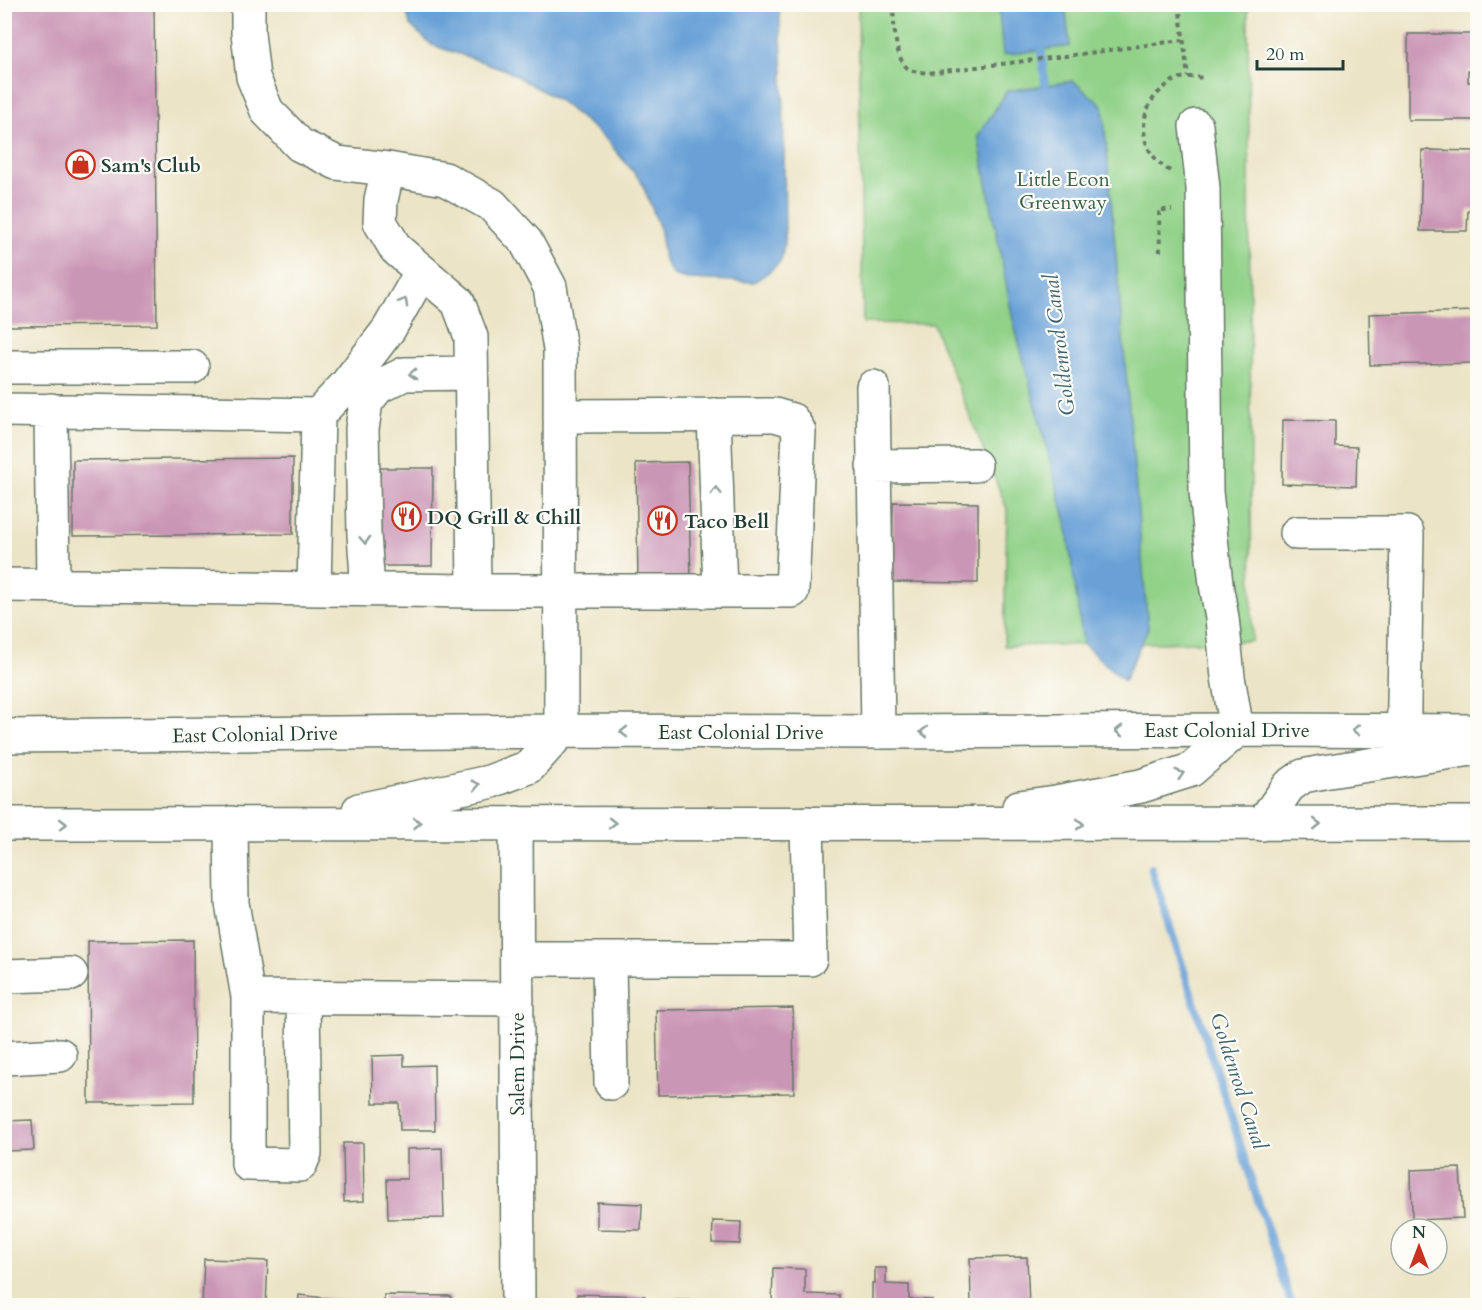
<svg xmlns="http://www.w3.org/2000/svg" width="1482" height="1310" viewBox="0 0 1482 1310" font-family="Cardo,serif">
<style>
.green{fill:#91d188;stroke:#58875e;stroke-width:1.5}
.water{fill:#69a1d7;stroke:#446f86;stroke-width:1.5}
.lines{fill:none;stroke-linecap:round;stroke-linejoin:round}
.stream{stroke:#69a1d7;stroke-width:8}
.building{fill:#ca96b6}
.minor-casing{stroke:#677767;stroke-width:36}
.highway-casing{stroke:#677767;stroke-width:36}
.path{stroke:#677767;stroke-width:4;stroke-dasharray:4.5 4.5;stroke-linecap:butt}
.minor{stroke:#fff;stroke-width:33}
.highway{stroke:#fff;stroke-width:33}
.oneway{stroke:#8f9e9a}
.labels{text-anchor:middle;stroke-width:4.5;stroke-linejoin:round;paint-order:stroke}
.poi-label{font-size:20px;font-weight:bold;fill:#1f3d34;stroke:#fdfcf7;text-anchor:start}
.park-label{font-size:20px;fill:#3c6249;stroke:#fdfcf7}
.street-label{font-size:20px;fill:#1f3d34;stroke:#fdfcf7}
.water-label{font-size:21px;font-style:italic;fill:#39606d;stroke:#fdfcf7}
</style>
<rect width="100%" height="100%" fill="#fdfcf7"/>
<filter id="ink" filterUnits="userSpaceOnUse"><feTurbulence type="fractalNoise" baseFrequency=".0167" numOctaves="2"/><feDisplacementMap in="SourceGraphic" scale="12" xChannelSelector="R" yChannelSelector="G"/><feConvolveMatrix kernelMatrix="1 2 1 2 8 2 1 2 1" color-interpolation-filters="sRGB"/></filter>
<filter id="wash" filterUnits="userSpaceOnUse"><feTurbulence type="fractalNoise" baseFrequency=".008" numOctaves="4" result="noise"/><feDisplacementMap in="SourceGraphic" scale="24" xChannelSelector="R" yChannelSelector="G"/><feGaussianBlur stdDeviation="1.35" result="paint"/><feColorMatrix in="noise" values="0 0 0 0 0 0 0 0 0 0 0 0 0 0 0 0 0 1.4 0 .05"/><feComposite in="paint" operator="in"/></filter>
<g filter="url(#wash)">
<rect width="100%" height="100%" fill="#ece4c6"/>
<!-- green -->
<path class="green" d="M858 5H1248L1252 641 1004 646 1007 509 933 324 863 323Z"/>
<!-- water -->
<path class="water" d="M405 5H779L783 71 785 238 781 261 770 271 754 282 687 279 673 275 664 260 659 226 641 181 605 138 560 101 504 69 432 45 410 25Z
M994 5H1065L1070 46 1003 55 999 11Z
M1073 81 1103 106 1148 628 1124 681 1083 644 1066 522 1013 320 978 136 1007 91Z"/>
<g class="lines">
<!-- stream -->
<path class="stream" d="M1040 39 1046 94
M1151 868 1292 1306"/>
</g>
<g id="blocks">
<!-- building -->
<path class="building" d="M4 4H154L157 325 4 326Z
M1408 34H1478V71H1468V82H1478V120H1408Z
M1422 150 1478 151V210H1468L1467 231H1420Z
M1478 311V363L1370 365 1369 314Z
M1283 420 1335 421V446L1357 447 1356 486 1282 484Z
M293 458V534L73 536V460Z
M688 462 691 579 638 580 636 463Z
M380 468H433L432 566H379Z
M893 502 978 503V583L892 582Z
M193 940 194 1102 89 1103 88 941Z
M793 1008 794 1093 658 1095 656 1010Z
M404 1055V1066L434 1065 435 1130H400L399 1103H373L372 1056Z
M32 1120 34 1150 4 1151V1121Z
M343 1143H363L364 1201 344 1202Z
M442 1148 444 1218 388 1219 387 1179H407V1149Z
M1460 1168 1463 1218 1412 1220 1411 1170Z
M597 1202 642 1204 641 1230 597 1229Z
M713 1221 741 1222 740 1244 712 1243Z
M1027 1257 1029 1306 971 1304 970 1258Z
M204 1259 268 1261 266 1306H202Z
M773 1268 805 1269V1294L839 1295V1306H772Z
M875 1268H886V1284L909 1285V1299L932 1300V1306H872V1283H875Z
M577 1294 645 1296 644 1306H577Z
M299 1295 358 1302 357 1306H298Z
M384 1295 451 1296V1306H384Z
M675 1300 741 1301V1306H675Z"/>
</g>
</g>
<g filter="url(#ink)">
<use href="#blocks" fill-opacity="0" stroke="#677767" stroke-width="1.5"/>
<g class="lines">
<defs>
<path id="minor" d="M248 4V33L253 77 267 111 300 145 337 163 388 169 445 179 492 205 526 242 550 287 560 349 561 731
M1196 126 1203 188 1206 492 1216 584 1222 618 1228 677 1237 730
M388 169 381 200 380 222 396 249 458 302 471 337 474 591
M4 367H192
M873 387 878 732
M4 410 318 415 314 589
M51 410 53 585
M318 415 346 385 389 329 422 271
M714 415 720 591
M873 466 975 465
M1297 533H1407L1403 759
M4 585 474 591H792L799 431 792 420 775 415 560 416
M368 590 364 534 362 429 366 402 378 387 404 374 471 373
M231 823 232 903 248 997
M516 823 518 1306
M517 959H810L807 823
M609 959 611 1083
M4 976 71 974
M303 998 305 1153 300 1165 248 1164V997L517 999
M4 1058 60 1055"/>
<path id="highway" d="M4 736 561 731 878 732 1237 730 1478 731
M1019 807 1056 802 1141 786 1191 770 1237 730
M359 810 489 782 529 767 561 731
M4 824 1478 823
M1262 824 1289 786 1303 776 1323 772 1478 748"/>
</defs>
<!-- minor casing -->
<use href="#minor" class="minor-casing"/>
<!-- highway casing -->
<use href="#highway" class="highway-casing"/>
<!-- path -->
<path class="path" d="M893 4C894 20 894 61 909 69 914 72 922 72 928 73L1074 55 1183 40
M1179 4 1188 77
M1170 171C1164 167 1159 163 1155 158 1139 140 1141 110 1158 93 1164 88 1169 82 1177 79 1186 76 1196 77 1205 78
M1160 252 1159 210H1172"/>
<!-- minor -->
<use href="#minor" class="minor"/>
<!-- highway -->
<use href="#highway" class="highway"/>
</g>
<!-- one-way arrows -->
<defs><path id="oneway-chevron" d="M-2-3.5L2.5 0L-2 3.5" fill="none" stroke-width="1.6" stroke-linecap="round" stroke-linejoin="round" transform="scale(1.5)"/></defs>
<g class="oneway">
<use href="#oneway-chevron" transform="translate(404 302) rotate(-60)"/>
<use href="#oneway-chevron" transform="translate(413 374) rotate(177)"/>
<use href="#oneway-chevron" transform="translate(716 491) rotate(-92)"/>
<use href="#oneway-chevron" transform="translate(365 540) rotate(87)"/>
<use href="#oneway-chevron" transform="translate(1356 730) rotate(-180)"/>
<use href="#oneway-chevron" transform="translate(1119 731) rotate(180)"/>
<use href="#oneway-chevron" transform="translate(624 732) rotate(-180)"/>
<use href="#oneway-chevron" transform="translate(924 732) rotate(180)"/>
<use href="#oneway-chevron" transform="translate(1180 774) rotate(-17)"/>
<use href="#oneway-chevron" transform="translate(476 785) rotate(-12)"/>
<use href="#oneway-chevron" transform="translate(417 823)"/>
<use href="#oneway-chevron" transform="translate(612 823)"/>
<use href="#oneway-chevron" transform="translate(63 824)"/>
<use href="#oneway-chevron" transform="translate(1080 824)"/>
<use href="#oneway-chevron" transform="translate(1317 824)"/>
</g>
</g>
<!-- icons -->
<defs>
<symbol id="shop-ring" viewBox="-11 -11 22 22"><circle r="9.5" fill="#fdfcf7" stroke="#c8321e" stroke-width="1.5"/><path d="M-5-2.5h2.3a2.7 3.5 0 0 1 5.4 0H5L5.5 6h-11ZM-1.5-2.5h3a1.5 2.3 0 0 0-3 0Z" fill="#c8321e"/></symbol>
<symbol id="restaurant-ring" viewBox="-11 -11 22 22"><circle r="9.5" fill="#fdfcf7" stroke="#c8321e" stroke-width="1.5"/><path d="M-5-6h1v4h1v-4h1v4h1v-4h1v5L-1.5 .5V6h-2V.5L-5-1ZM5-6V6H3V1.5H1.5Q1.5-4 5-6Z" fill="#c8321e"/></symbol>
</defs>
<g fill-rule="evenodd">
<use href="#shop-ring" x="64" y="148" width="33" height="33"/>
<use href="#restaurant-ring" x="390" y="500" width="33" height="33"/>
<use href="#restaurant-ring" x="646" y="504" width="33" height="33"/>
</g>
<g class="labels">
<!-- poi labels -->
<g class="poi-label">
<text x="101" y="172">Sam's Club</text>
<text x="427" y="524">DQ Grill &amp; Chill</text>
<text x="684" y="528">Taco Bell</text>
</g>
<!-- park labels -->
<g class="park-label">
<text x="1063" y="186">Little Econ<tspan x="1063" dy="23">Greenway</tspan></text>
</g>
<!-- street labels -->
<g class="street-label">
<text x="1227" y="737">East Colonial Drive</text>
<text x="741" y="739">East Colonial Drive</text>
<text transform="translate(255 734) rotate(-1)" y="7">East Colonial Drive</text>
<text transform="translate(517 1064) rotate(-90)" y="7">Salem Drive</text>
</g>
<!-- water labels -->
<g class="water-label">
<text transform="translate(1059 345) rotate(-97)" y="7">Goldenrod Canal</text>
<text transform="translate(1239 1081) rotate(72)" y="7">Goldenrod Canal</text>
</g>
</g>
<!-- margin -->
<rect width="1482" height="1310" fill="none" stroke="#fdfcf7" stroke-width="24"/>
<!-- north arrow -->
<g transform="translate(1419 1247)"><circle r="28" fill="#fdfcf7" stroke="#a4b0a9" stroke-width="1.5"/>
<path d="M0-4.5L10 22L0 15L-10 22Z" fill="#c8321e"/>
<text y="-9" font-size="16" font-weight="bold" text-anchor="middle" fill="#1f3d34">N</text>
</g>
<!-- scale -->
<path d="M1257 60v9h86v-9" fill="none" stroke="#1f3d34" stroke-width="3"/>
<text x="1266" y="60" font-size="18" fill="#1f3d34" stroke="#fdfcf7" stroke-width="4.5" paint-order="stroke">20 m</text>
</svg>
